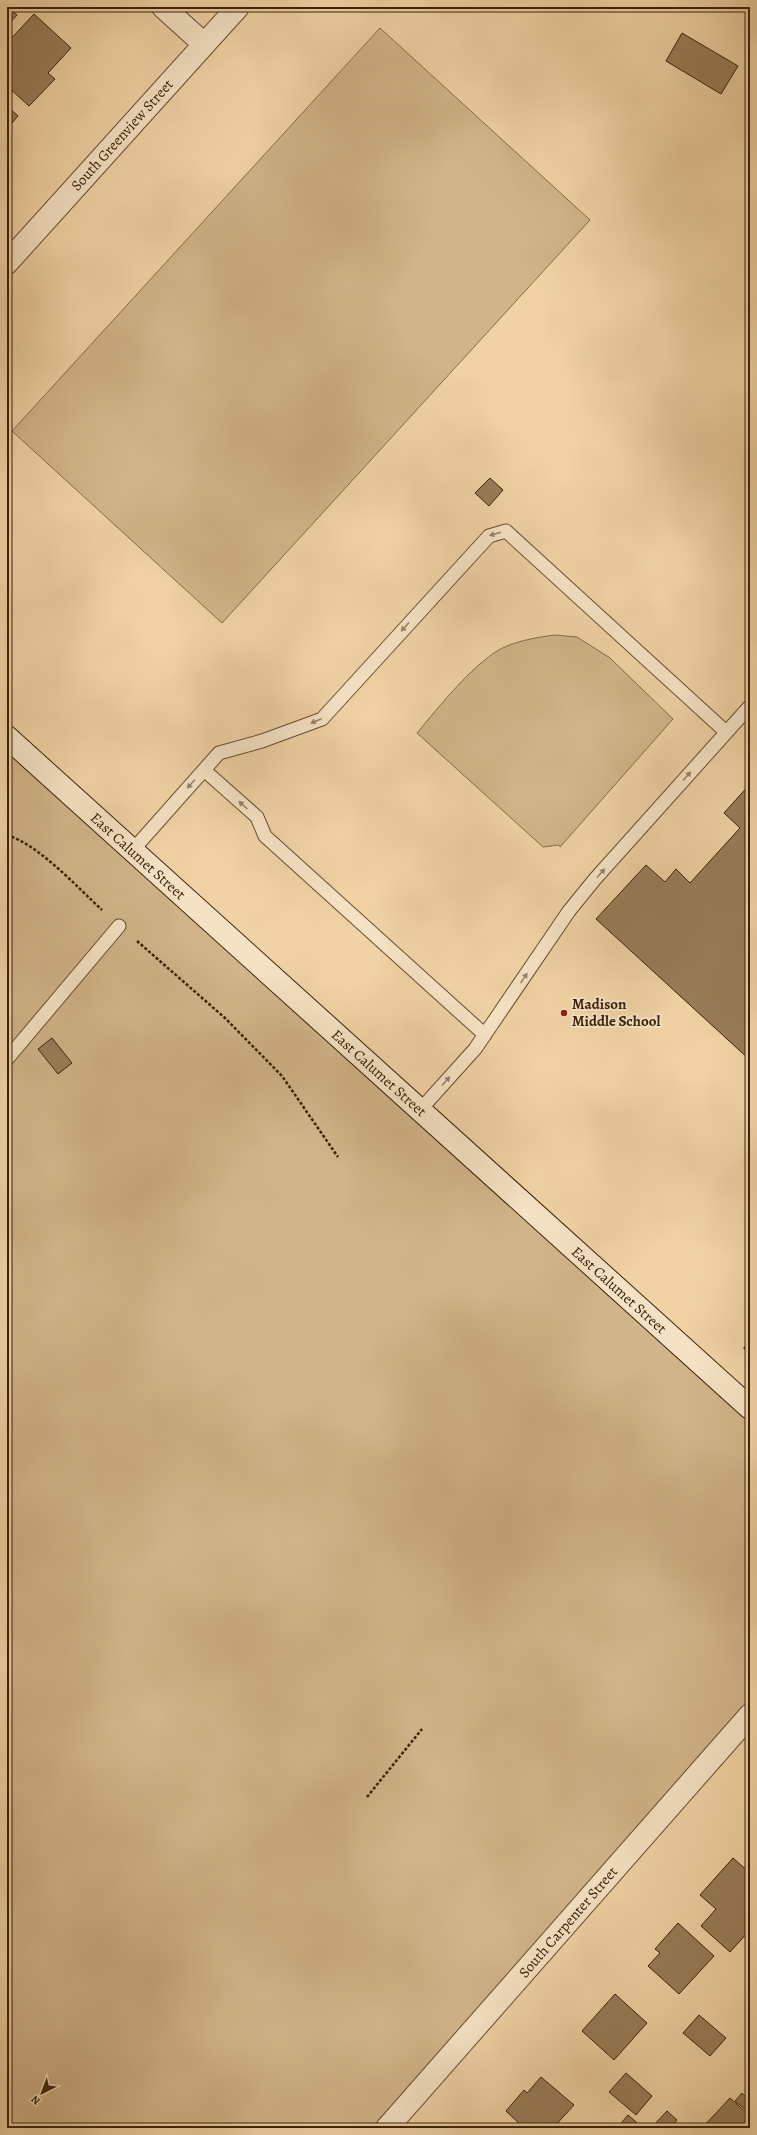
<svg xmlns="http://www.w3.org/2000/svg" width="757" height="2135" viewBox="0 0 757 2135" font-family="Alegreya,serif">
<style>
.green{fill:#d1b489;stroke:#846a48}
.building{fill:#987d59;stroke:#382108}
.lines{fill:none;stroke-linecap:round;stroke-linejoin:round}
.service-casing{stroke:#664d2f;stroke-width:15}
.minor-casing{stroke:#664d2f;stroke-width:24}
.secondary-casing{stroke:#382108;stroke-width:24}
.path{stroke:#382108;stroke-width:2.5;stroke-dasharray:3 2;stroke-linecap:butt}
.service{stroke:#f5e2c4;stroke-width:13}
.minor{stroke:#f5e2c4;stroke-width:22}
.secondary{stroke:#f5e2c4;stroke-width:22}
.oneway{fill:#968266}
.poi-dot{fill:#8f2418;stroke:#f5e2c4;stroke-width:1.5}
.labels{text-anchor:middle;stroke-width:4;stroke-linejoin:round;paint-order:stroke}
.street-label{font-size:15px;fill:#382108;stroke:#f5e2c4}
.poi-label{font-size:15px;font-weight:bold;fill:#382108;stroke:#f5e2c4;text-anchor:start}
</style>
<rect width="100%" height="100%" fill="#f0d2a4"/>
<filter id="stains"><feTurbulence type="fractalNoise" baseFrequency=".005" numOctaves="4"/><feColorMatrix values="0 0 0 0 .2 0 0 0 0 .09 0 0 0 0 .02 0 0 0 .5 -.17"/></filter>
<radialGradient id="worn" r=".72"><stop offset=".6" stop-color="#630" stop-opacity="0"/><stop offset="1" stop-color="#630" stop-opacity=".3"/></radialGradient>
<!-- green -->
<path class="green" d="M380 28 590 220 222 623 12 431Z
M555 635 577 637 610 658 673 719 560 847 559 845 543 847 417 733C439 707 477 658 507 646 522 640 539 637 555 635Z
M7 736 750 1408V1715L387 2128H7Z"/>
<!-- building -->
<path class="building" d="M7 7 17 15 7 26Z
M34 14 71 48 48 73 55 79 29 106 7 86V43Z
M682 33 738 66 721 94 666 61Z
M7 106 18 116 7 129Z
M490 478 503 490 489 506 475 493Z
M750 784V1060L596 919 646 865 665 882 676 869 690 883 740 828 724 813Z
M52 1038 72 1063 58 1074 38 1049Z
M733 1858 750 1873V1930L730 1952 701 1926 716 1909 700 1895Z
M678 1923 714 1956 679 1994 648 1966 660 1953 655 1949Z
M615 1994 647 2023 614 2060 582 2031Z
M699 2015 726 2038 710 2056 683 2033Z
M626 2073 652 2096 636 2115 609 2092Z
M541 2077 574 2105 553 2128H524L506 2111 524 2090 527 2093Z
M742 2093 750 2101V2105L746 2110 735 2101Z
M730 2098 750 2116V2128H702Z
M667 2111 677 2120 671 2128H655L653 2126Z
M628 2115 643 2128H617Z"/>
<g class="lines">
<defs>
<path id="service" d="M204 770 257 817 265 836 485 1035
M132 851 219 753 262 741 322 719 489 536 506 531 726 732
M7 1059 119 926
M420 1110 475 1049 569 911 595 879 750 706"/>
<path id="minor" d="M163 7 204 44
M7 263 238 7
M387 2128 750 1715"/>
<path id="secondary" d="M7 737 750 1408"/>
</defs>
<!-- service casing -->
<use href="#service" class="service-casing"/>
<!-- minor casing -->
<use href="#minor" class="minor-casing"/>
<!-- secondary casing -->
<use href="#secondary" class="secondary-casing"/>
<!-- path -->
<path class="path" d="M7 835C39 845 77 887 102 910
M137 941 225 1018 282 1076 338 1157
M744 1349 750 1342
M367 1797 422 1729"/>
<!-- service -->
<use href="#service" class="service"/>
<!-- minor -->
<use href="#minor" class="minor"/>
<!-- secondary -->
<use href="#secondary" class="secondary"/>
</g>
<!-- one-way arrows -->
<defs><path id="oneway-solid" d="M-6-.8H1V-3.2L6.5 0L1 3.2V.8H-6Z"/></defs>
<g class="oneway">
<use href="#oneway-solid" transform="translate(495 534) rotate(164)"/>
<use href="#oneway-solid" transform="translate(405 627) rotate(132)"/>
<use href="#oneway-solid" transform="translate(316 721) rotate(157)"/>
<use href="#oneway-solid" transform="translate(687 776) rotate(-48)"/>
<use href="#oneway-solid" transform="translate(191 784) rotate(132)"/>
<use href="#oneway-solid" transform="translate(243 805) rotate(-138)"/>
<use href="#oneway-solid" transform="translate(601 873) rotate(-48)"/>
<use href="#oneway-solid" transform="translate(524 978) rotate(-56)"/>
<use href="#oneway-solid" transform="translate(446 1081) rotate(-48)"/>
</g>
<!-- markers -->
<circle class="poi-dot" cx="564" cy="1013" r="4"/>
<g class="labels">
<!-- street labels -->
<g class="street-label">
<text transform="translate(122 135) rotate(-48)" y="5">South Greenview Street</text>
<text transform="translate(138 856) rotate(42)" y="5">East Calumet Street</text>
<text transform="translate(379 1073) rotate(42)" y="5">East Calumet Street</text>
<text transform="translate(619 1290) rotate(42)" y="5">East Calumet Street</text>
<text transform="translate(568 1922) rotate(-49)" y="5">South Carpenter Street</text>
</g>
<!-- poi labels -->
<g class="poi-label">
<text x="572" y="1009">Madison<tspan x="572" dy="17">Middle School</tspan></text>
</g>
</g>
<!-- margin -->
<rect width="757" height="2135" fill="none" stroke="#f0d2a4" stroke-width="24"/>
<rect x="8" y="8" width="741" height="2119" fill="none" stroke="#382108" stroke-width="2"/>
<rect x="12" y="12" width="733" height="2111" fill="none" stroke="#382108"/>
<!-- north arrow -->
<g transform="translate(42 2093) rotate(222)" stroke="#f5e2c4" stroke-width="3" paint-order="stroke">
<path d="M0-3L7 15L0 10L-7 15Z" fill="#382108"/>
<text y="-6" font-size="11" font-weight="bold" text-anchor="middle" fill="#382108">N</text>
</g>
<rect width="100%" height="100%" filter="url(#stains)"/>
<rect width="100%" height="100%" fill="url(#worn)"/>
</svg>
